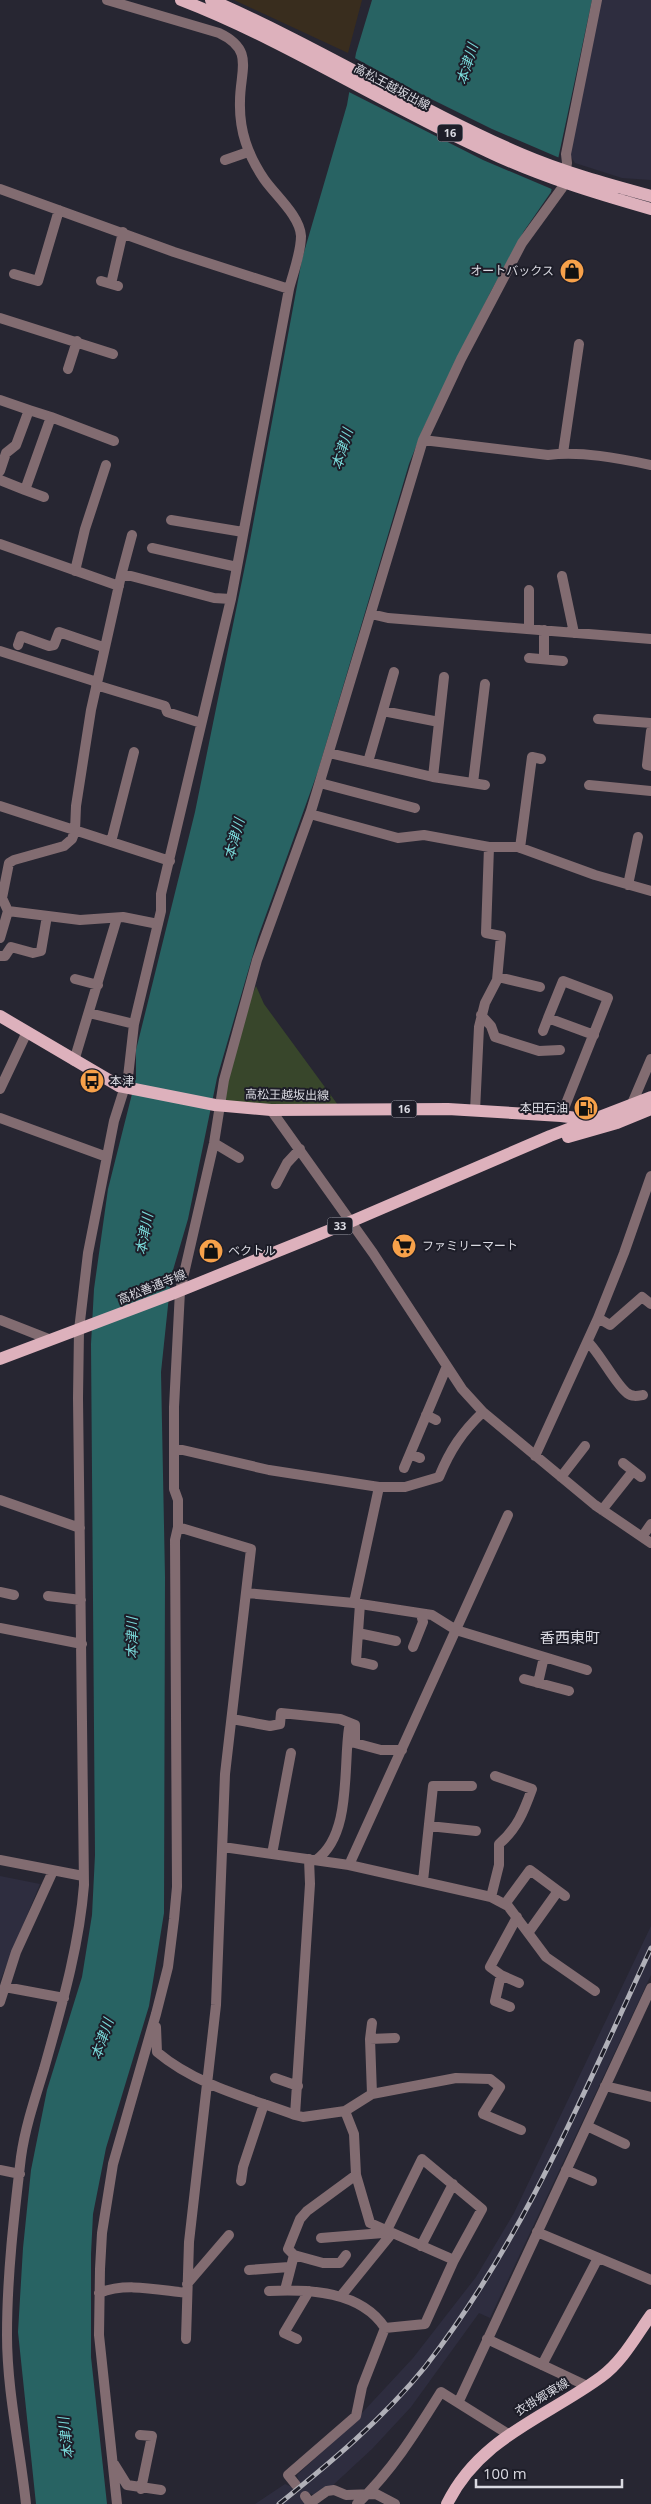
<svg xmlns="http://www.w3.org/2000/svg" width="651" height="2504" viewBox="0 0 651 2504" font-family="'Open Sans','Noto Sans JP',sans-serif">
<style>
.commercial{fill:#392d1e}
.built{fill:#2e2d3f}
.green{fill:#38462b}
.water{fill:#286363}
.pier{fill:#272632}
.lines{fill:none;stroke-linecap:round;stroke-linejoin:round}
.minor{stroke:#826c71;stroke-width:10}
.major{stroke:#ddb1bc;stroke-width:12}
.rail-casing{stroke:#b0b0b8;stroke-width:5}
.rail{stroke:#1d1d28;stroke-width:3;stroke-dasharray:9;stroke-linecap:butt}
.labels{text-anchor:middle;stroke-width:4;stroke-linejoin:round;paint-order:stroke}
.shield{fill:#1d1d28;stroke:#a1a1aa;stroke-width:1}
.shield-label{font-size:11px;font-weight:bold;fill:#dadae2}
.street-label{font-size:12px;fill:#dadae2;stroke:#1d1d28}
.poi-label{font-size:12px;fill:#dadae2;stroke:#1d1d28;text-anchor:start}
.water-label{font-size:14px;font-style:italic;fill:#79d9d9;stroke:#1d1d28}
.quarter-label{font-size:15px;fill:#dadae2;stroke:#1d1d28}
</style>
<rect width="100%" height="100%" fill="#272632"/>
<!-- commercial -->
<path class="commercial" d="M234 0H362L348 53Z"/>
<!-- built -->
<path class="built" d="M601 0H651V180L622 178 575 163 569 154Z
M0 1876 40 1884 0 1981Z
M651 1926V1975L490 2318 479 2313 411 2407 372 2449 331 2487 314 2495 309 2493 305 2504H255L285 2484 292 2487 299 2482 297 2475 348 2428 413 2358 476 2277 514 2213Z"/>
<!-- green -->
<path class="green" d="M256 986 264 1004 338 1105 267 1106 223 1100 250 1000Z"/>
<!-- water -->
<path class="water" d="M372 0H592L551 192 524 231 490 293 423 429 409 464 318 771 258 937 217 1078 188 1219 171 1277 161 1372 165 1577 164 1913 149 2006 106 2148 93 2214 91 2254V2357L107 2504H36L18 2332 23 2248 31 2170 47 2090 82 1977 92 1915 95 1855 91 1344 94 1289 108 1189 136 1078V1050L195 812 249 546 302 259 347 105 356 53Z"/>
<!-- pier -->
<path class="pier" d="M353 57 423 95 492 129 562 159 554 190 483 160 347 91Z"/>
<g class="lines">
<!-- minor -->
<path class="minor" d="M107 0 219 33C255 50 240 70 240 101 239 131 248 155 264 179 275 195 300 216 301 236 301 253 293 273 289 289
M225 160 248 152
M0 189 174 252 289 289 231 599 161 894V911L134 1024 128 1077 114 1121 88 1253 79 1330 78 1398 84 1885C79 1948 61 2008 44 2069 35 2098 25 2128 21 2157 14 2216 7 2276 7 2335 7 2391 20 2448 26 2504
M14 274 38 281 59 210
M101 281 118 286
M111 284 123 232
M0 318 113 354
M68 369 77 341
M0 400 29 410
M51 417 114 441
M423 440 548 455C581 451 618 458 651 465
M563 453 579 344
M0 471 6 453 16 445 29 410 51 417 25 490 0 480
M25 490 44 497
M171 520 243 532
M0 544 119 586
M152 548 237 567
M75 571 85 529 106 465
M121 576 132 535
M562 576 574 633
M371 614 388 618 651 639
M529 629V590
M18 645 21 636 49 646 54 645 59 632 103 647
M0 651 97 682
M529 658 563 661
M544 658V630
M96 685 165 706 167 712 201 723
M383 711 439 722
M598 719 651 723
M651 731 647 765 651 766
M329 753 433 777 485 785
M368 762 394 672
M433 777 444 677
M320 783 415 808
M473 783 485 684
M589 785 651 791
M0 806 170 861
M310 814 398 838 424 835 489 847H518L595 875 651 891
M111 842 134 752
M520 848 532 757 541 759
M628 885 638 837
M8 911 80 920 123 917 158 924
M0 938 8 911 2 898 9 863 14 860 64 846 72 839 75 831 76 806 91 710 121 576H131L214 598 231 599
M0 956H5L11 947 33 953 41 951 47 916
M498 977 540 987
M75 979 98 985
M89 1013 134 1024
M481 1015 491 1026 495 1037 539 1051 560 1050
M543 1031 548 1018
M74 1061 117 918
M0 1089 27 1032
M631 1106 651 1059
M271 1110 373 1253 462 1389 483 1412 595 1505 651 1543
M475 1111 479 1027 485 1003 497 980 501 936 486 933 489 847
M561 1116 608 998 563 981 548 1018 594 1035
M0 1118 107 1157
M214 1143 239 1158
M276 1184 287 1163 300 1149
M598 1318 610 1325 642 1297 651 1304
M0 1320 51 1340
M588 1342C601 1355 616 1385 627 1393 632 1397 637 1396 643 1395
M426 1415 436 1420
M174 1448 269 1470 379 1487
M410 1454 420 1458
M535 1456 598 1318 624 1253 651 1176
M623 1463 641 1477
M404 1468 447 1366
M561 1477 585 1446
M0 1500 80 1528
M602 1510 633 1471
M178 1527 251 1549 225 1774 216 2005 189 2242 186 2339
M642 1537 651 1524
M0 1592 14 1595
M247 1593 354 1603 432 1615 456 1630 587 1670
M48 1596 81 1600
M354 1603 379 1487H405L439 1477C450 1450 462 1432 483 1412
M360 1604 356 1661 373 1665
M0 1628 82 1644
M358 1633 396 1641
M413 1647 423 1622 421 1614
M524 1679 569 1691
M538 1683 544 1657
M232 1719 270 1726 280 1724 281 1713 340 1719 355 1725V1743L381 1750H402
M429 1826 476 1831
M223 1847 349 1865 491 1897 508 1906 546 1957 595 1991
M272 1854 291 1753
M0 1860 83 1876
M316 1860C352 1835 343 1766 349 1728
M349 1865 508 1515
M423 1881 433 1786H472
M491 1897 499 1865V1844C517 1829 524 1811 532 1789L495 1776
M505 1904 530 1870 565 1896
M517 1917 490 1967 501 1975 519 1983
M528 1933 558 1891
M501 1975 495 2001 510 2007
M5 1987 64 1998
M0 2002 16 1952 53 1871
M156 2027 157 2052C196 2085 249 2098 295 2115L303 2117 345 2111 354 2134 356 2175 370 2223 454 2260
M370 2039 395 2038
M275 2078 298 2086
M605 2086 651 2097
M372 2094 456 2078 490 2079 500 2087 483 2114 521 2130
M345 2111 372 2094 370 2039 372 2023
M295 2115 310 1884 309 1859
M587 2126 625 2144
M0 2170 20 2174
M566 2170 592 2181
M241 2181 243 2167 264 2104
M537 2232 651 2280
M321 2238 383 2233 387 2230 422 2159 482 2209 454 2260 425 2324 385 2328
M421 2246 453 2184
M294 2255 323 2263H340L346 2255
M249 2270 289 2267
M187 2284 229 2235
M285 2290 294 2255 288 2249 300 2219 307 2211 356 2175
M269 2291C309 2289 361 2291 385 2328L362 2387 356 2416 288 2475 296 2485
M99 2293C126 2282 158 2290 187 2293
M341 2296 392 2233
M297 2339 284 2333 309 2291
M487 2339 587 2386
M542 2365 598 2258
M459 2401 651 1988
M140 2435 152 2436 141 2489
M114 2464 127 2485 161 2490
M305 2496 310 2503 327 2491 334 2490 346 2495 376 2494 395 2504
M117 2504 99 2335 100 2269 102 2233 113 2164 156 2014 168 1967 174 1919 177 1887 175 1540 178 1527V1500L174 1489V1407L180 1291 214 1143 224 1080 257 960 311 811 423 440 461 359 522 243 562 188 567 163 566 154 597 0
M357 2504C392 2471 416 2432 441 2392L508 2434"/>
<!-- major -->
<path class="major" d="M181 0C287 41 383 104 487 151 539 176 595 193 651 209
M211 0C317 46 415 108 521 154 563 172 607 184 651 196
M0 1016 119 1086 215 1105 271 1110 448 1109 561 1116 617 1123
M568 1137 617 1123 651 1109
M0 1359 172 1294 350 1222 550 1136 651 1097
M447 2504C480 2437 545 2418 601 2377 622 2362 636 2336 651 2315"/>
<defs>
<path id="rail" d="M279 2504C330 2463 383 2419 425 2367 523 2241 584 2092 651 1948"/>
</defs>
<!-- rail casing -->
<use href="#rail" class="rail-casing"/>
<!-- rail -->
<use href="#rail" class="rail"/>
</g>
<!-- icons -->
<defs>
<symbol id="shop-disc" viewBox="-11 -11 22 22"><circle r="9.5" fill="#f7a14a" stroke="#1d1d28"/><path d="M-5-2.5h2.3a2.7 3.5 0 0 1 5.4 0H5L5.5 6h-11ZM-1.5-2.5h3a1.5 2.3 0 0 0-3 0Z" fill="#111"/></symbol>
<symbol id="bus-disc" viewBox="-11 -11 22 22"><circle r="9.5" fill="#f7a14a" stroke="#1d1d28"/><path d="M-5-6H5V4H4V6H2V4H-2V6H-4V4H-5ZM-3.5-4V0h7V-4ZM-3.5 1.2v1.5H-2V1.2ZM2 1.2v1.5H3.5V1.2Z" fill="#111"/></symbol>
<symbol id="fuel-disc" viewBox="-11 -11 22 22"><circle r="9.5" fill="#f7a14a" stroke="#1d1d28"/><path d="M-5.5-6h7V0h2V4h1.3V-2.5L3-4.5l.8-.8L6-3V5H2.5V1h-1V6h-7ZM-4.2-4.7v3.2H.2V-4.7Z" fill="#111"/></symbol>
<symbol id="supermarket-disc" viewBox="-11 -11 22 22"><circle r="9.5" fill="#f7a14a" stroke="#1d1d28"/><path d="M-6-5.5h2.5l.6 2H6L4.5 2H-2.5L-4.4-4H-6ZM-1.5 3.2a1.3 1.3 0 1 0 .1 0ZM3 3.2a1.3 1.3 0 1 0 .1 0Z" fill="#111"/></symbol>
</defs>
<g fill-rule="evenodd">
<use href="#shop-disc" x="558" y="257" width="28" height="28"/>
<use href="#bus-disc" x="78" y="1067" width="28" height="28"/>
<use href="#fuel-disc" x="572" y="1094" width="28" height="28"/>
<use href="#supermarket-disc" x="390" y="1232" width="28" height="28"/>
<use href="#shop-disc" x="197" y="1237" width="28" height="28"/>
</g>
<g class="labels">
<!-- shield labels -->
<g class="shield">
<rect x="437.5" y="124.5" width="25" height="17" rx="4"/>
<rect x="391.5" y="1100.5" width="25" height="17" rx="4"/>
<rect x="327.5" y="1217.5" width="25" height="17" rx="4"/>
</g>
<g class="shield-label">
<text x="450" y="137">16</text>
<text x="404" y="1113">16</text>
<text x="340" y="1230">33</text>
</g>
<!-- street labels -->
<g class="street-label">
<text transform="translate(392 87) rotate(28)" y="4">高松王越坂出線</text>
<text transform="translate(287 1095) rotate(1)" y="4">高松王越坂出線</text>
<text transform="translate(152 1287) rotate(-22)" y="4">高松善通寺線</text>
<text transform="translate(542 2397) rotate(-31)" y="4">衣掛郷東線</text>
</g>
<!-- poi labels -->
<g class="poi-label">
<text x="554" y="275" text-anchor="end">オートバックス</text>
<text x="110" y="1085">本津</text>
<text x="568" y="1112" text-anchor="end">本田石油</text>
<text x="422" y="1250">ファミリーマート</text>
<text x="228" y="1255">ベクトル</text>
</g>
<!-- water labels -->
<g class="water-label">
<text transform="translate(467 64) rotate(-73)" y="5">本津川</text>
<text transform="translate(342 449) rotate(-73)" y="5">本津川</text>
<text transform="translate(234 839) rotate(-75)" y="5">本津川</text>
<text transform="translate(144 1234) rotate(-80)" y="5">本津川</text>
<text transform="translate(132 1638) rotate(-90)" y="5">本津川</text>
<text transform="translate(102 2039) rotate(-71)" y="5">本津川</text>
<text transform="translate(66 2438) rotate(-97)" y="5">本津川</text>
</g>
<!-- quarter labels -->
<g class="quarter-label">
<text x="570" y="1643">香西東町</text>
</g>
</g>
<!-- scale -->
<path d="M476 2479v8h146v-8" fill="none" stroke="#dadae2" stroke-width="2.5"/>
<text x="483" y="2479" font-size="15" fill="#dadae2" stroke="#1d1d28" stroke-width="4" paint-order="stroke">100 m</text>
</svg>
